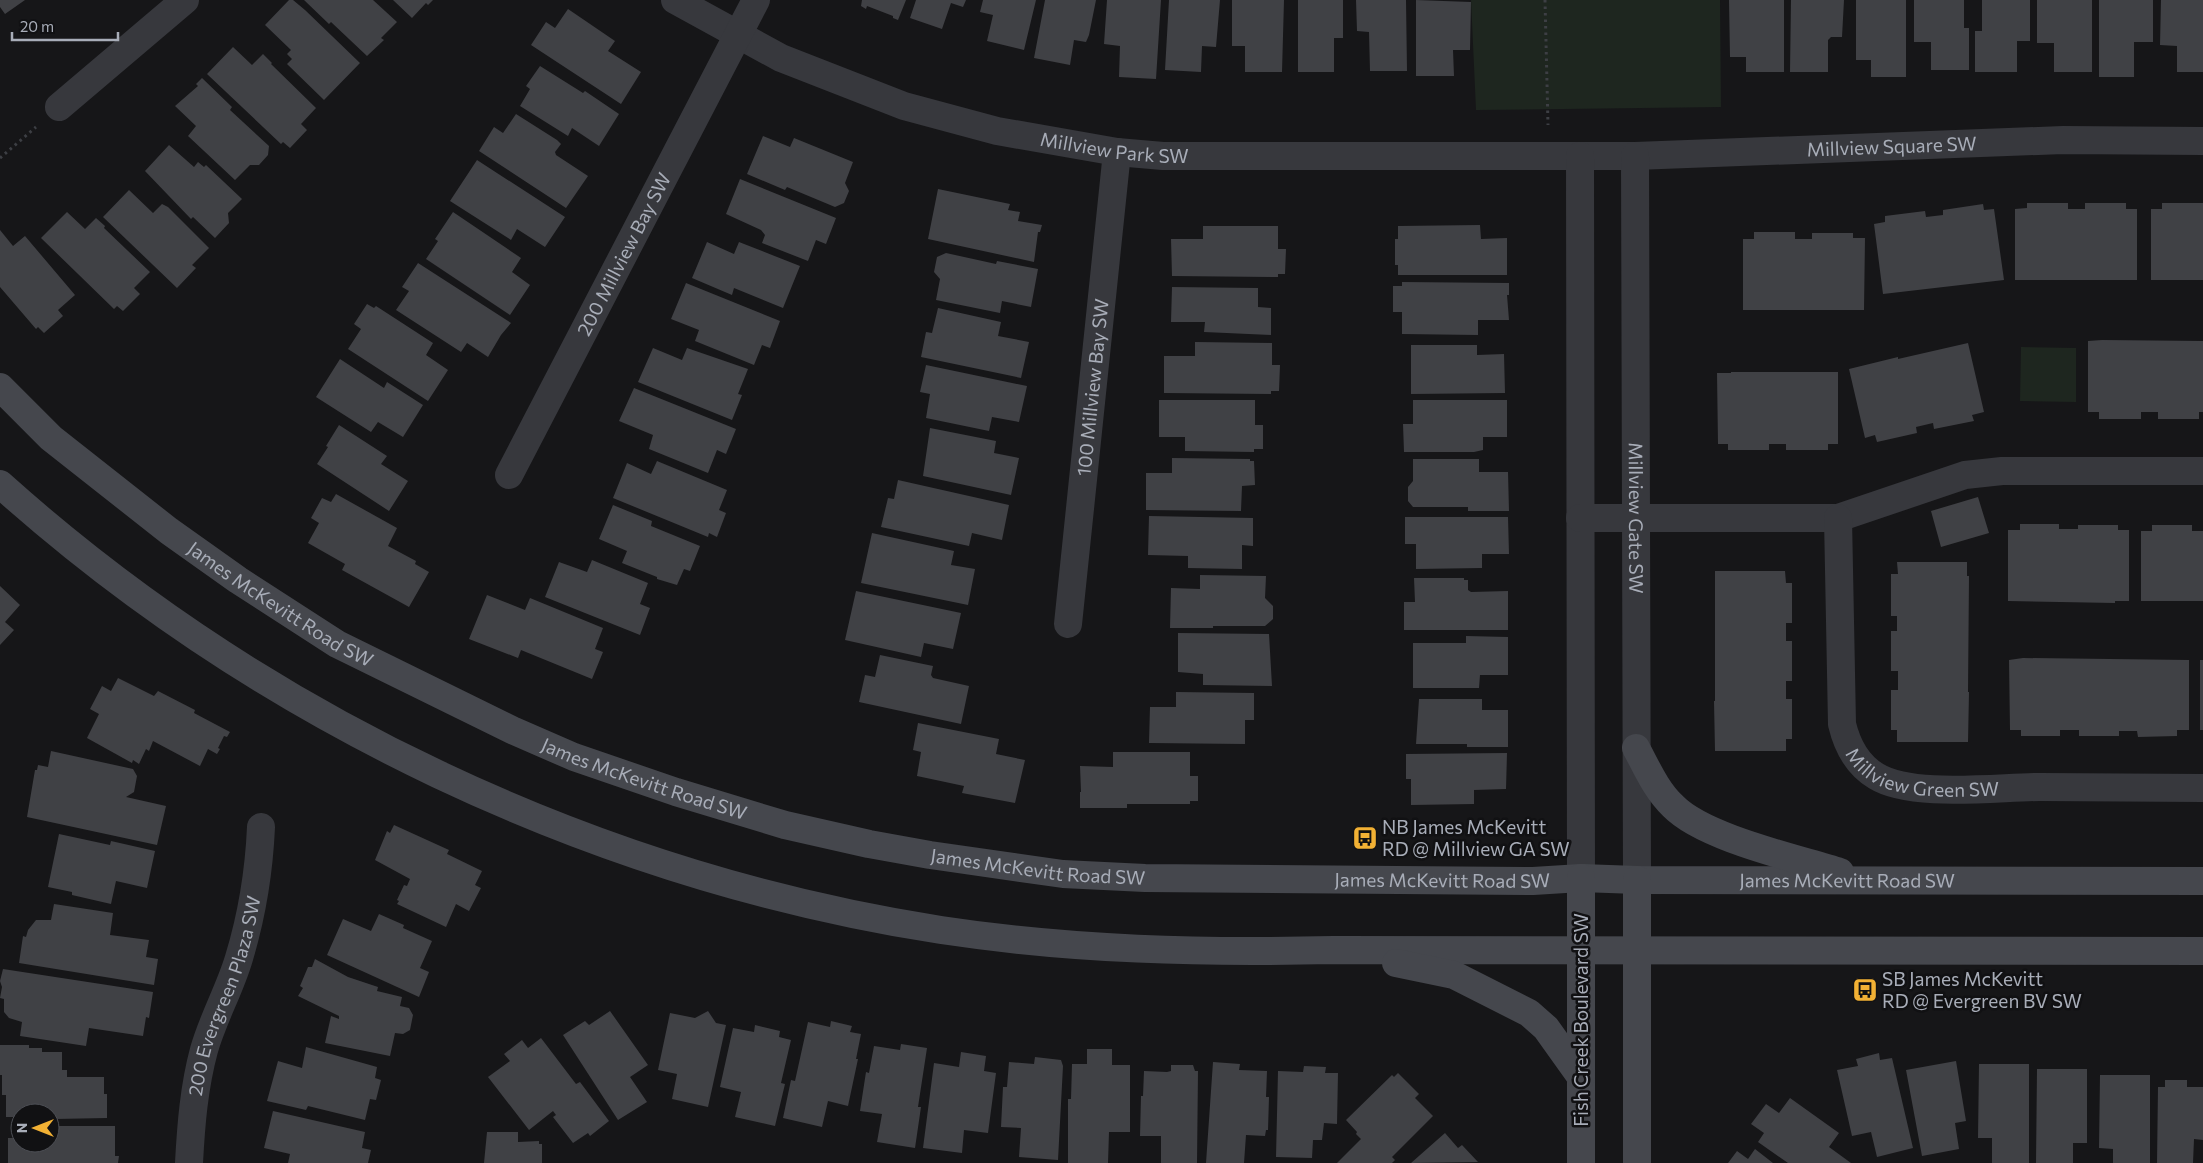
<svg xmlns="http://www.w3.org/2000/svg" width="2203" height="1163" viewBox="0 0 2203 1163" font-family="Commissioner,sans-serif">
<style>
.green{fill:#1e261f}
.building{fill:#404145}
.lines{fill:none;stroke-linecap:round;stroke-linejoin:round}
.path{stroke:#3d3f44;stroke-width:3;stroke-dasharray:2.5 4;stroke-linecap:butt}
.street{stroke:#37383d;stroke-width:28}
.secondary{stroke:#45474d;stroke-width:28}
.labels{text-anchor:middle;stroke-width:5;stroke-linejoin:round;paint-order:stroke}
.street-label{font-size:19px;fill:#a8adb8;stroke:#111113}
.poi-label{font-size:19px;fill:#a8adb8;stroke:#111113;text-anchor:start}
</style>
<rect width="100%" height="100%" fill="#161618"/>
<!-- green -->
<path class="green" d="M1471 0H1720L1721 107 1476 110Z
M2021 347 2076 348V402L2020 401Z"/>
<!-- building -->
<path class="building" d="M0 0H25L5 14 0 7Z
M289 0H293L305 10 360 63 324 100 287 64 292 59 287 54 291 50 265 25Z
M304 0H373L397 22 381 38 384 40 367 56 331 22 329 24Z
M393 0H433L428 5 426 3 412 18Z
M862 0H906L898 20 893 18V16L867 6 866 9 861 6Z
M916 0H966L963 7 951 3 942 29 910 18Z
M983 0H1036L1024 50 987 41 993 15 980 12Z
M1045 0H1096L1089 35 1086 42 1074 40 1070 65 1034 58Z
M1107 0H1161L1156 79 1119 77 1120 46 1104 44Z
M1169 0H1220L1216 47 1202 46 1201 72 1165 70Z
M1232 0H1284L1282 72H1245V46H1232Z
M1298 0H1343V38H1334V72H1298Z
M1356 0H1406L1407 71H1370L1369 32 1357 31Z
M1416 0 1471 2 1470 50H1453L1454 76H1416Z
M1729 0H1784V72H1746V57H1730Z
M1791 0H1844L1842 37H1831L1828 40V72H1790Z
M1856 0H1906V77H1871V60H1856Z
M1914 0H1964V28H1969V70H1931V42H1914Z
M1982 0H2030V41H2017V72H1975V31H1982Z
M2037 0H2092V72H2054V43H2037Z
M2099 0H2153V42H2134V77H2099Z
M2161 0H2203V72H2177V46L2160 45Z
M568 9 615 41 608 51 641 72 621 104 531 45 546 22 555 28Z
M233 47 252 65 263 54 272 63 271 64 316 108 301 124 307 130 290 148 283 142 281 144 207 74Z
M540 66 583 93 585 91 619 114 599 146 572 128 568 136 520 106 530 89 526 86Z
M202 78 232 107 230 110 269 146 268 155 259 165H250L235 180 188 136 196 126 175 106 198 86 196 84Z
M516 114 557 140 561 144 555 152 556 155 588 176 566 208 479 151 494 127 503 133Z
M763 136 790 147 794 138 853 162 845 183 849 191 844 203 835 207 787 187 785 190 747 174Z
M169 145 194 167 198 162 204 167 206 165 242 199 228 213 229 223 215 238 193 217 191 219 145 171Z
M477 160 565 217 545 247 517 229 511 240 450 201Z
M740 179 836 218 826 244 816 240 808 261 762 243 765 235 761 230 726 214Z
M938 189 1010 204 1008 210 1020 212 1018 221 1042 225 1040 232H1038L1034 262 928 239Z
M129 190 153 213 162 204 168 207 209 248 192 265 196 268 177 288 103 217Z
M2027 203H2068V209H2085V203H2126V209H2137V280H2015V209L2027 208Z
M2162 203H2203V280H2151V209H2162Z
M1983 204 1984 210 1994 209 2004 280 1883 294 1874 224 1885 222V216L1925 211 1926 217 1943 215V210Z
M67 212 85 229 96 218 105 226 104 228 150 272 134 288 140 294 123 311 117 306 114 309 41 238Z
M453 212 521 258 512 272 530 285 510 315 426 259 438 241 435 239Z
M1480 225 1481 239 1507 238V275H1398V265H1395V239H1398V226Z
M1203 226H1278V249H1286L1285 274H1278V277L1172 276 1171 239H1203Z
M0 230 13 246 25 236 75 295 58 310 63 316 44 333 38 327 36 329 0 287Z
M1754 232H1795V239H1812V233H1853V238H1865L1864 310H1743V239H1754Z
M707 242 734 254 739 242 800 266 783 308 734 288 732 295 692 278Z
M946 253 996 264 997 261 1038 269 1031 307 1002 301 1000 313 936 300 940 279 934 272 937 257Z
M418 263 511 323 501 335 488 357 467 343 461 352 396 310 409 291 402 287Z
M1402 282 1509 283V295H1507L1509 320H1478V335L1402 334V312H1393V286H1402Z
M686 283 780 321 770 348 762 345 754 365 695 341 699 330 671 319Z
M1172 287 1258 288V307L1271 308V335L1204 332 1205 322H1171Z
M367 304 374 308 376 306 433 343 426 355 448 370 428 401 348 349 361 329 354 324Z
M938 308 1001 322 998 336 1029 342 1021 378 921 357 926 332 932 333Z
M2102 340 2203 341V412H2199V419H2158V412H2141V419H2099V412H2088V341Z
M1195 342 1272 343V365H1280L1279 391H1271V394L1164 393V356H1195Z
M1968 343 1984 412 1972 415 1974 421 1934 429 1933 423 1916 427 1917 433 1877 442 1875 435 1865 438 1849 369 1898 357V359Z
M1411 345H1477V355L1504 354 1505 393 1411 394Z
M653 348 682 360 687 348 748 369 738 394 742 395 732 420 638 382Z
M340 359 384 388 387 382 423 405 403 437 378 422 371 432 316 397Z
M926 365 1027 386 1019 422 992 417 989 431 926 418 930 394 920 392Z
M1731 372H1838V444H1828V450H1786V444H1769V450H1728V444H1718L1717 373H1731Z
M634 388 736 429 726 454 717 450 708 473 649 449 653 435 619 421Z
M1159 400H1255V425H1263V449H1254V452L1185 451V437H1159Z
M1413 400H1507V437H1483V450L1474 452H1404L1403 424H1413Z
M339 425 387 456 381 464 408 481 389 511 317 464 328 447 326 446Z
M930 428 996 441 994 453 1019 458 1011 495 923 476Z
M1172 458 1250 459V461H1254L1255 485 1242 486 1241 511 1146 510V473H1172Z
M1413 459H1479V472H1508L1509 511H1468V507H1413L1408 501V487L1413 481Z
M657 461 727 490 719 510 726 513 717 537 709 533 708 537 613 498 627 463 651 474Z
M898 480 1009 505 1002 540 972 533 969 546 881 527 888 498 894 499Z
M336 494 397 528 388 546 416 561 415 564 429 572 409 607 342 570 345 564 308 543 319 523 311 518 322 498 331 502Z
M1978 497 1989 533 1941 547 1931 511Z
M613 505 652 521 651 526 700 546 690 571 684 569 677 585 657 579V577L622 563 627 551 599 539Z
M1149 516 1253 518V546L1242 545V569L1188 568V556L1148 555Z
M1405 517H1508L1509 554H1482V568L1416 569V544H1405Z
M2020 524H2059V529H2078V525H2118V530H2129V601H2115V603L2008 601V530H2020Z
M2152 525H2192V531H2203V601H2141V531H2152Z
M872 533 954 551 951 565 975 569 968 605 861 583Z
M592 560 648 583 640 604 650 608 640 635 545 597 559 562 587 572Z
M1897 562H1967V576H1969L1968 692H1969L1968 742H1897V730H1891V690H1898V671H1891V631H1897V616H1891V574H1898Z
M1715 571H1785L1786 583H1792V623H1786V641H1792V681H1786V699H1792V739H1786V751H1715L1714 701H1715Z
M1200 575 1266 576 1265 598 1273 606V619L1265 626H1213V628H1170L1171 588 1200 589Z
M1414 578H1464V580H1468V590L1471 592 1508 591V630H1404V602H1415Z
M0 586 20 605 5 622 14 630 0 645Z
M856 591 961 613 953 649 924 643 921 657 845 640Z
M487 595 525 610 530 598 603 628 595 649 603 652 592 679 521 650 518 658 469 639Z
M1178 633 1269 634 1272 686 1203 685V674L1178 672Z
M1466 636 1508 637V675H1480L1479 688H1413V643H1466Z
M880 655 933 666 931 675 933 678 969 686 961 724 859 702 865 675 875 677Z
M2023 658 2189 660V730H2177V736L2138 737 2137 731H2119V736H2079V730H2060V736H2021V730H2010L2009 660Z
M2200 660H2203V730H2200Z
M118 678 154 696 158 691 195 710 194 713 230 732 227 737 224 736 218 748 220 749 217 754 208 749 200 766 153 741 149 751 146 749 139 764 133 760 132 763 87 738 99 714 90 709 102 686 111 691Z
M1176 692 1254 693V720H1245V744L1149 743 1150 707H1176Z
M1419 699H1482V710H1508V747H1467V744H1416Z
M918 723 999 739 996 754 1025 760 1015 803 962 793 964 786 917 776 921 752 913 750Z
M51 751 133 769 137 776 134 792 126 797 166 806 157 845 27 817 35 770H37L38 765 48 767Z
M1113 752H1190V776H1198V801H1190V804H1127V808H1080V792H1081L1080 766 1113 767Z
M1507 753 1506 789 1474 790V804L1411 805V779H1406V754Z
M394 825 449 850 447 854 482 871 475 885 481 888 469 911 456 904 446 927 397 904 399 901 397 900 404 885 407 886 410 879 375 860 387 831 390 833Z
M59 834 110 845 111 841 155 851 147 888 116 881 111 904 72 895V892L48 887Z
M54 904 113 913 110 935 149 940 146 957 158 959 154 985 19 963 23 936 26 937 28 930 36 920H51Z
M379 914 404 925 403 928 432 941 420 968 429 972 419 997 327 955 343 919 371 931Z
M315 959 348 977 378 987 377 991 402 997 400 1006 409 1008 413 1015 410 1030 403 1034 395 1033 390 1056 325 1043 331 1016 339 1019V1016L298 996 303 988 300 986 308 967H312Z
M3 969 153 992 149 1018 146 1017 143 1036 89 1028 86 1046 20 1036 22 1022 9 1018 4 1012V999L0 998 2 987 0 981Z
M610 1011 648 1065 630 1077 647 1102 618 1120 563 1035 585 1021 589 1025Z
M708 1011 716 1023 726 1025 708 1107 672 1099 677 1074 658 1070 670 1013 695 1018Z
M831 1021 852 1026 850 1032 861 1034 856 1059H858L848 1106 828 1101 822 1127 783 1118 791 1080 795 1081 808 1022 830 1027Z
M755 1025 780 1031 779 1037 791 1040 781 1083 785 1084 775 1126 735 1117 741 1092 720 1087 733 1028 754 1032Z
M541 1038 576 1084 580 1082 609 1121 590 1136 588 1133 573 1143 553 1117 556 1115 553 1111 529 1130 488 1077 510 1061 504 1054 522 1040 528 1048Z
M901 1044 927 1048 918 1107H921L915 1148 877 1142 882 1114 860 1111 866 1072 869 1073 874 1046 900 1050Z
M0 1045H29V1048H42V1052H62V1070H67V1077H104V1094H107V1118L55 1119V1117H50V1113H20V1117H6V1095H2V1075H0Z
M306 1047 377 1067 375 1078 381 1080 376 1100 370 1099 365 1120 308 1106 306 1110 267 1101 278 1061 302 1068Z
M1087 1049H1112V1065H1130V1132H1109L1108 1163H1068V1099H1071L1072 1064H1087Z
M961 1052 986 1056 984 1071 996 1073 988 1133 964 1130 962 1153 923 1148 934 1063 959 1067Z
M1879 1053 1880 1060 1892 1058 1913 1148 1877 1157 1871 1132 1852 1136 1837 1070 1858 1066 1856 1059Z
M1035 1057 1061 1060 1063 1066 1058 1160 1019 1157 1021 1128 1001 1127 1003 1087H1007L1009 1062 1034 1064Z
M1956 1061 1966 1121 1955 1123 1959 1149 1922 1156 1906 1070Z
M1213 1062 1240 1064 1239 1070 1267 1071 1266 1097H1269L1268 1130H1266L1265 1136 1246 1135 1244 1163H1206Z
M1979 1064H2029V1163H1992V1138H1978Z
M1171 1065H1193L1195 1071H1198L1197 1163H1161V1136H1140L1141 1096H1143L1144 1071 1167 1072 1171 1071Z
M1304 1066 1326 1067 1325 1073H1338L1337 1124 1324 1123 1322 1140H1313L1312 1158 1276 1157 1278 1071 1303 1072Z
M2037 1069H2087V1143H2073V1163H2036Z
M1398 1073 1419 1094 1415 1098 1433 1116 1392 1157 1395 1160 1392 1163H1337L1361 1139 1356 1134 1357 1132 1346 1120 1392 1075 1394 1077Z
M2100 1075H2150V1163H2113V1149L2099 1148Z
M2165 1080H2187V1087H2203V1140L2194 1139 2193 1163H2157L2158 1087H2165Z
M1790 1098 1839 1133 1829 1147 1851 1163H1788L1758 1142 1764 1133 1751 1124 1766 1104 1779 1113Z
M273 1111 365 1132 362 1148 371 1150 368 1163H288L290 1154 264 1148Z
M18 1126H20V1143H50V1126H115V1156H119L118 1163H8V1138H18Z
M487 1132H518V1142L539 1141V1144H542V1163H484Z
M1445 1133 1458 1148 1462 1145 1478 1162 1411 1163Z
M1755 1149 1773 1163H1728L1737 1151 1748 1159Z"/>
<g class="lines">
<!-- path -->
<path class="path" d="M1545 0 1548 125
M0 158 36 127"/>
<!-- street -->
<g class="street">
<path id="s1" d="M675 0 781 58 904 106 997 131 1117 152 1163 156H1635L2063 140 2203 141"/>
<path d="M59 107 185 0"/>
<path d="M1580 156 1581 878"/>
<path id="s2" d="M1635 156 1637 880"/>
<path id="s3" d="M509 475 756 0"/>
<path d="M1580 518H1838L1965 475 2002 471H2203"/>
<path id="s4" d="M1838 518 1842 724C1847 745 1856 764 1876 776 1911 798 1997 787 2040 787 2094 787 2149 788 2203 788"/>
<path id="s5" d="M1068 624 1117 152"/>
<path id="s6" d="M189 1163C191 1125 194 1087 204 1050 213 1018 230 989 239 958 252 915 259 872 261 827"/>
</g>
<!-- secondary -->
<g class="secondary">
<path id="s7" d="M0 387 51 438 169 531 238 580 337 644 512 730 574 757 676 792 785 825 869 844 930 855 1063 874 1145 878 1533 881 1581 878 1637 880 2203 881"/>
<path d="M0 484C261 718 595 876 941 930 1073 950 1202 953 1334 950L2203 951"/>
<path d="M1636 748C1647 768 1656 790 1673 806 1704 838 1796 858 1840 872"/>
<path d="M1581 878V1163"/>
<path d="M1396 963 1454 975 1529 1013 1546 1028 1581 1077"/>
<path d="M1637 1163V880"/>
</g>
</g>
<!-- icons -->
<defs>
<symbol id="bus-square" viewBox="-11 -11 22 22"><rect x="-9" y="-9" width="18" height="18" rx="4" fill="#f2b134" stroke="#111113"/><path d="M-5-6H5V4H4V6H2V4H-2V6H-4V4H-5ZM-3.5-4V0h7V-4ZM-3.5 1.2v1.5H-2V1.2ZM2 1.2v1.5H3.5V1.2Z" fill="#111"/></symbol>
</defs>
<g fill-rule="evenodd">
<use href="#bus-square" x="1351" y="824" width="28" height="28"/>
<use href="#bus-square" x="1851" y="976" width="28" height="28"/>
</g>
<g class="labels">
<!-- street labels -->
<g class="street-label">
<text dy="7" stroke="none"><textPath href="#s1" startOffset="468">Millview Park SW</textPath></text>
<text dy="7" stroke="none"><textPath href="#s1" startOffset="1246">Millview Square SW</textPath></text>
<text dy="7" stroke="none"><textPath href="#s3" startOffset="249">200 Millview Bay SW</textPath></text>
<text dy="7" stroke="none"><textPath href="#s5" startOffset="238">100 Millview Bay SW</textPath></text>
<text dy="7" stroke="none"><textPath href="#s2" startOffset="362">Millview Gate SW</textPath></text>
<text dy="7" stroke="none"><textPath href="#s7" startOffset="356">James McKevitt Road SW</textPath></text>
<text dy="7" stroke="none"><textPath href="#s4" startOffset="314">Millview Green SW</textPath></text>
<text dy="7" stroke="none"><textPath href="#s7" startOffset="761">James McKevitt Road SW</textPath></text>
<text dy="7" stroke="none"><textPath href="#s7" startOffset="1166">James McKevitt Road SW</textPath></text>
<text dy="7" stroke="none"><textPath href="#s7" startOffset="1571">James McKevitt Road SW</textPath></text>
<text dy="7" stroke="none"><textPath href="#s7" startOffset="1976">James McKevitt Road SW</textPath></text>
<text dy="7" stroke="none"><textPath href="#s6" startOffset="172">200 Evergreen Plaza SW</textPath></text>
<text transform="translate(1581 1020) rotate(-90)" y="7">Fish Creek Boulevard SW</text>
</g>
<!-- poi labels -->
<g class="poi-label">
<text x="1382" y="834">NB James McKevitt<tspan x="1382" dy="22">RD @ Millview GA SW</tspan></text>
<text x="1882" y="986">SB James McKevitt<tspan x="1882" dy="22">RD @ Evergreen BV SW</tspan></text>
</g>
</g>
<!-- north arrow -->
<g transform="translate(35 1128) rotate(270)"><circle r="24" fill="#111113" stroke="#4d4f55"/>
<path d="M0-4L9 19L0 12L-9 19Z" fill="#f2b134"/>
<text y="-8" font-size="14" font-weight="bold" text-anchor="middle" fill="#a8adb8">N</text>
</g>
<!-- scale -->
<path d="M12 32v8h106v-8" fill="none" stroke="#a8adb8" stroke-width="2.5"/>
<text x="20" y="32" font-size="15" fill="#a8adb8" stroke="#111113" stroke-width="4" paint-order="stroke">20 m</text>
</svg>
